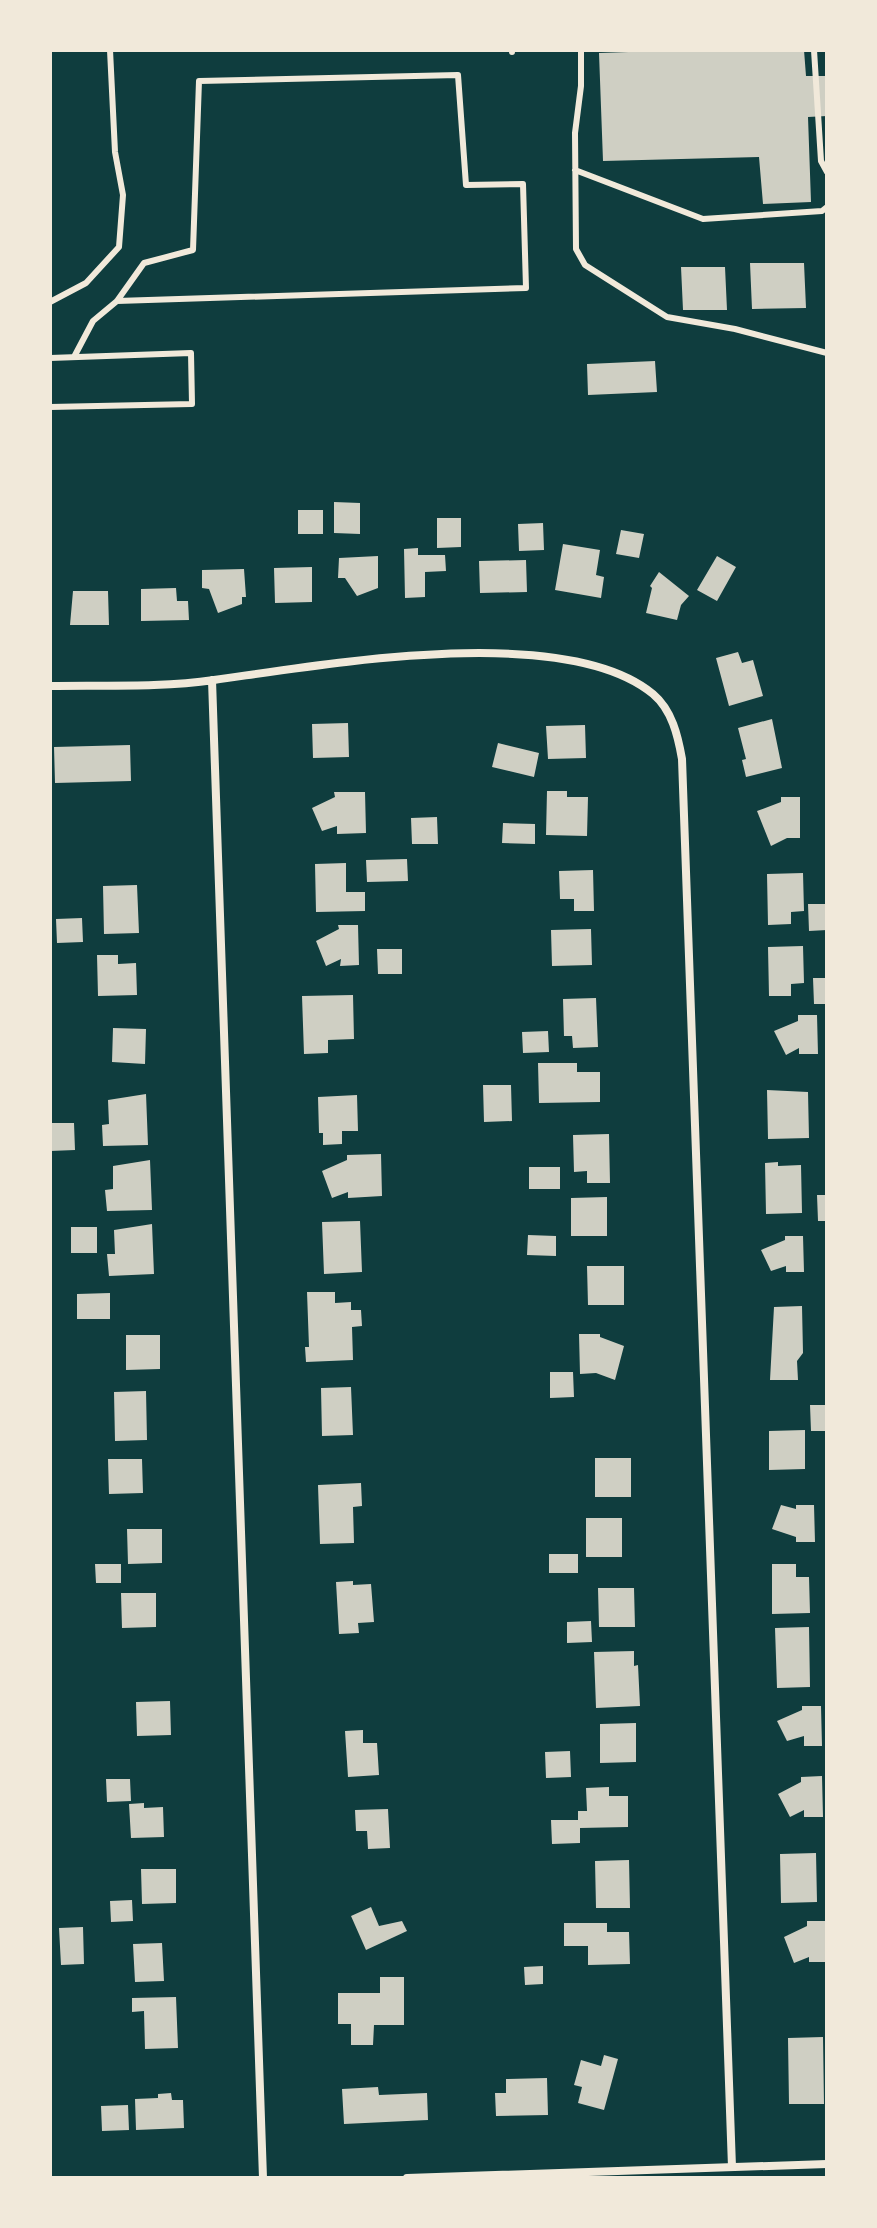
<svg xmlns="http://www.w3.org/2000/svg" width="877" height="2228" viewBox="0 0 877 2228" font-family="Poppins,sans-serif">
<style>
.building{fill:#cfcfc3}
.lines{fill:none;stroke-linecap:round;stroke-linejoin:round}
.service{stroke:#f1e9da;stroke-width:6}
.minor{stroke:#f1e9da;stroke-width:8}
</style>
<rect width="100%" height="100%" fill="#0f3d3e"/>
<!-- building -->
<path class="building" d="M687 50H804L806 76H827V116L808 117 811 202 763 204 759 157 603 161 599 53Z
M750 263H804L806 308 752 309Z
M681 267H725L727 310H683Z
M655 361 657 392 588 395 587 364Z
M334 502 360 503V534L334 533Z
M298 510H323V534H298Z
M437 518H461V547L437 548Z
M543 523 544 550 519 551 518 524Z
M621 530 644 534 639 558 616 554Z
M563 544 600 550 596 575 604 577 601 598 555 590Z
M418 548V555H445L446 571 425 572V597L405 598 404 549Z
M378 556V588L357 596 345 578H338L339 558Z
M717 556 736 567 717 601 697 590Z
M526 560 527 592 480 593 479 561Z
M312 567V602L275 603 274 568Z
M244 569 246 597H242V604L218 613 209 589 202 588V570Z
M659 572 689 596 681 605 677 620 646 613 652 588 650 586Z
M176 588 177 601H188L189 620 141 621V589Z
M73 591H108L109 625H70Z
M738 652 742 663 753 660 763 696 729 706 716 658Z
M772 719 782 768 746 777 742 760 746 759 738 728Z
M348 723 349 757 313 758 312 724Z
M585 725 586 758 548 759 546 726Z
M498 743 539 753 534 777 492 767Z
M130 745 131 781 55 783 54 747Z
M547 791H567V797H588L587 836 546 835Z
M334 792H365L366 833 337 834V826L322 831 312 808 335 797Z
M781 797H800V838H787L771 846 757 811 781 802Z
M437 817 438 844H412L411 818Z
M503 823 535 824V844L502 843Z
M407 859 408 881 367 882 366 860Z
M346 863V892H365V911L316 912 315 864Z
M593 870 594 911H574V899H560L559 871Z
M803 873 804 911 791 912V924L768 925 767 874Z
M137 885 139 933 104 934 103 886Z
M808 904H827V930L809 931Z
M82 918 83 942 57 943 56 919Z
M338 925H358L359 965 340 966 341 959 326 966 316 941 339 929Z
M591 929 592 965 552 966 551 930Z
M803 946 804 983 791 984V996H769L768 947Z
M377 949H402V974H378Z
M97 955H118V964L136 963 137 995 98 996Z
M813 978H827V1004H814Z
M353 995 354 1039 328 1040V1053L304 1054 302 996Z
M596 998 598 1047 573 1048 572 1036H564L563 999Z
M798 1015H817L818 1054H799V1048L786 1055 774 1031 798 1021Z
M113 1028 146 1029 145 1064 112 1062Z
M548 1031 549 1052 523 1053 522 1032Z
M538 1063H577V1072H600V1102L539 1103Z
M483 1085H511L512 1121 484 1122Z
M767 1090 808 1092 809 1138 768 1139Z
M146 1094 148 1145 103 1146 102 1125 109 1124 108 1100Z
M357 1095 358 1131H342V1144L323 1145V1133H319L318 1097Z
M50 1123H74L75 1150 50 1151Z
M609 1134 610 1183H587V1171L574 1172 573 1135Z
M381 1154 382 1196 348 1198V1192L332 1198 322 1171 347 1160V1155Z
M150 1160 152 1210 107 1211 105 1190 113 1189V1166Z
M778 1162V1166L801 1165 802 1213 766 1214 765 1163Z
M529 1167H560V1189H529Z
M817 1195H827V1221H818Z
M607 1197V1236H571V1198Z
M360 1221 362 1272 324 1274 322 1222Z
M152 1224 154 1274 109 1276 107 1254H115L114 1230Z
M71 1227H97V1253H71Z
M528 1235 556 1236V1256L527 1255Z
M785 1236H803L804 1272H786V1266L771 1271 761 1250 785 1240Z
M587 1266H624V1305H588Z
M307 1292H335V1303L351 1302V1310H361L362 1326 352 1327 353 1360 306 1362 305 1347H309Z
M110 1293V1319H77V1294Z
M802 1306 803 1353 797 1361 798 1380H770L774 1307Z
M579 1334H600V1337L624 1346 615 1380 596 1373 580 1374Z
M126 1335H160V1369L126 1370Z
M550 1372H573L574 1397 550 1398Z
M351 1387 353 1435 322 1436 321 1388Z
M146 1391 147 1440 115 1441 114 1392Z
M810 1405H827V1431H811Z
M805 1430V1469L769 1470V1431Z
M595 1458H631V1497H595Z
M108 1459H142L143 1493 109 1494Z
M361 1483 362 1506 353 1507 354 1543 320 1544 318 1485Z
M781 1505 796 1509V1505H814L815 1542H796V1537L772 1529Z
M586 1518H622V1557H586Z
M127 1529H162V1563L128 1564Z
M549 1554H578V1573H549Z
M95 1564H121V1583H96Z
M772 1564H796V1577H809L810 1613 772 1614Z
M353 1581V1585L371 1584 374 1622 358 1623 359 1633 339 1634 336 1582Z
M598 1588H634L635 1627H599Z
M121 1593H156V1627L122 1628Z
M591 1621 592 1642 567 1643V1622Z
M809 1627 810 1687 777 1688 775 1628Z
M634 1651V1666L638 1665 640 1706 596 1708 594 1652Z
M170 1701 171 1735 137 1736 136 1702Z
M802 1706H821L822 1746H804V1736L787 1741 777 1721 802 1710Z
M636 1723V1762L600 1763V1724Z
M363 1730V1743H377L379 1775 348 1777 345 1731Z
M570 1751 571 1777 546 1778 545 1752Z
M822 1776 823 1817H804V1810L790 1817 778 1794 801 1782V1777Z
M106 1779H130L131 1801 107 1802Z
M609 1787V1796H628V1827L580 1828V1843L552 1844 551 1820H578V1811H587L586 1788Z
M144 1803V1808L163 1807 164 1837 131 1838 129 1804Z
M388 1809 390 1848 368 1849 367 1831H356L355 1810Z
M816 1853 817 1902 781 1903 780 1854Z
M629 1860 630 1908H596L595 1861Z
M141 1869H176V1903L142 1904Z
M132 1900 133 1921 111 1922 110 1901Z
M371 1907 379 1926 402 1921 407 1931 366 1950 351 1916Z
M807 1921H827V1962H809V1957L794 1963 784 1937 807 1926Z
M564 1923H607V1932H629L630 1964 588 1965V1946H564Z
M83 1927 84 1964 61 1965 59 1928Z
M162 1943 164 1981 135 1982 133 1944Z
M543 1966V1984L525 1985 524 1967Z
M380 1977H404V2025H374L373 2045H351V2024H338V1993H380Z
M176 1997 178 2048 145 2049 144 2011 132 2012V1998Z
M823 2037 824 2104H789L788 2038Z
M604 2055 618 2059 604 2110 578 2103 582 2087 574 2085 581 2060 601 2066Z
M547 2078 548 2115 496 2116 495 2093H506V2079Z
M378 2087 379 2095 427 2093 428 2120 344 2124 342 2089Z
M171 2093 172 2100H183L184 2128 136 2130 135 2099 158 2098V2094Z
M128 2105 129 2130 102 2131 101 2106Z"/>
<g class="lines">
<!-- service -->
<path class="service" d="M581 50V86L575 133 576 249 585 265 667 317 735 329 827 353
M814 50 821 161 827 172
M512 52V50
M575 170 703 219 822 211 827 207
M50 302 86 283 119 247 123 195 115 152 110 50
M74 357 93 321 117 301 144 263 193 250 199 81 458 75 466 185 523 184 526 288 117 301
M50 358 191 353 192 404 50 407"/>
<!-- minor -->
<path class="minor" d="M212 680 263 2178
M50 686C104 685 160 688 214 680 322 665 565 621 653 694 672 710 678 736 682 759L732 2167
M407 2178 827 2164"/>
</g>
<!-- border -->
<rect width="877" height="2228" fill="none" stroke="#f1e9da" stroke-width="104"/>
</svg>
